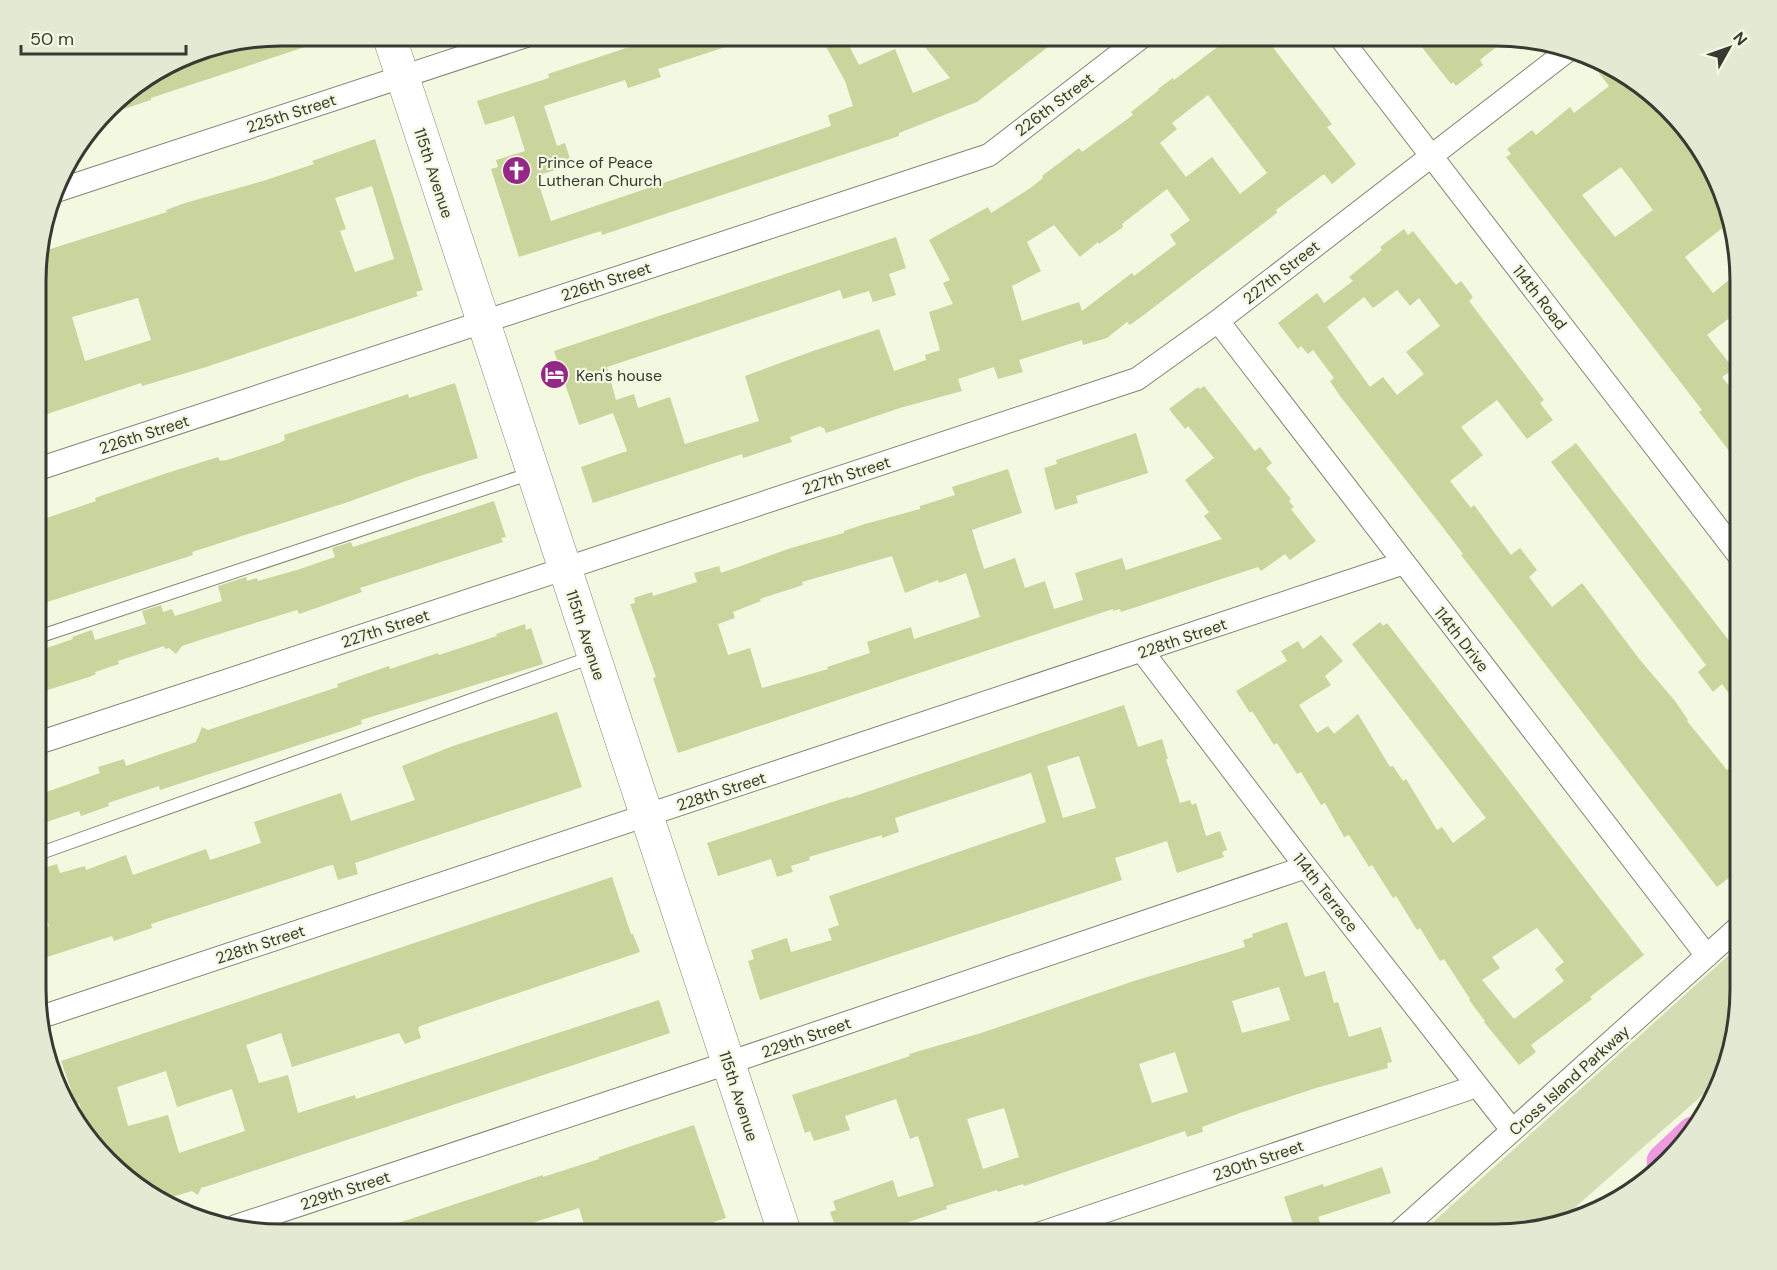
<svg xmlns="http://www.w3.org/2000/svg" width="1777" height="1270" viewBox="0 0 1777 1270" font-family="'DM Sans',sans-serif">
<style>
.green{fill:#d3dcb3}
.building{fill:#c9d59c;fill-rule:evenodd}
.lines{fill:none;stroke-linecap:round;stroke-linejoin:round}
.service-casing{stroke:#818672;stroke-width:14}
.minor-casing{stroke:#818672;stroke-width:24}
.secondary-casing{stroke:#818672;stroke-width:34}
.motorway-casing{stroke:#fff;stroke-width:34}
.service{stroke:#fff;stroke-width:12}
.minor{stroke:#fff;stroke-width:22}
.secondary{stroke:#fff;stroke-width:33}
.motorway{stroke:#ee9ade;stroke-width:33}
.labels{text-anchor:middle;stroke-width:4.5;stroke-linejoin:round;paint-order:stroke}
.street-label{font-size:16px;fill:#383a31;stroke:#f3f8e1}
.poi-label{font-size:16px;fill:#383a31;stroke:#f3f8e1;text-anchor:start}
.rim{fill:none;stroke:#383a31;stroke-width:3}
</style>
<rect width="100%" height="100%" fill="#f3f8e1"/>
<!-- green -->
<path class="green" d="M1740 945V1004L1724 1076 1563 1218 1495 1234H1420Z"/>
<!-- building -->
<path class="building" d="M282 36H329V39L151 98V100L106 115 120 97 188 55Z
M662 36H746L747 40 658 69 661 77 628 88 625 80 544 106 557 146 565 143 572 165 536 176 551 221 831 126 828 115 853 106 845 81 820 36H844L859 65 895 49 913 93 950 78 916 36H1062L977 102 899 133V136L602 235 601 231 519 257 491 169 498 167 496 160 525 151 514 116 485 125 477 101 549 78 548 74Z
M1232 36H1264L1332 124 1327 127 1356 164 1332 184 1324 174 1276 210 1277 213 1145 314 1130 325 1127 322 1107 338 1083 345 1082 340 1019 360 1023 372 998 379 994 367 958 379 962 391 900 408 826 433 824 428H822L821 426 790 437 792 442 743 458 742 454 733 457 593 503 581 467 627 451 613 413 579 425 554 351 896 237 906 268 889 274 896 295 873 302 869 291 843 299 840 290 607 367 616 400 634 394 638 408 670 397 685 444 759 421 745 376 813 351 879 329 894 371 926 360 925 355 940 350 929 312 953 304 943 283 950 280 929 240 988 207 991 213 1029 189 1043 178 1042 176 1079 148 1082 152 1133 115 1131 112 1159 90 1158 89 1173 78 1174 80ZM1208 95 1267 173 1240 194 1212 157 1186 177 1160 143 1177 129 1172 123ZM1167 189 1190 220 1170 235 1176 244 1134 276 1132 273 1082 311 1079 302 1022 321 1012 286 1041 271 1027 242 1054 225 1080 257 1098 242 1099 244 1123 227 1122 224Z
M1413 36H1465L1509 37 1480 60 1483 65 1456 86 1453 82 1451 84Z
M1584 54 1645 87 1715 173 1729 223 1685 257 1713 293 1740 271V310L1707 335 1734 369 1722 377 1740 400V465L1699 412 1702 410 1506 157 1511 154 1507 149 1532 130 1536 135 1570 107 1574 113 1609 86ZM1621 167 1653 210 1615 237 1582 195Z
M375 139 423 290 416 292 418 296 203 368 142 386 141 383 38 417V253L167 212 166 210 185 203 263 181 314 164 312 161ZM372 186 394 259 355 272 340 231 346 229 335 198ZM138 298 151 340 85 361 72 317Z
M1404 229 1408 235 1413 231 1456 285 1461 281 1473 297 1469 301 1544 400 1540 403 1553 420 1527 439 1497 400 1461 427 1483 455 1450 481 1471 508 1474 505 1511 555 1520 548 1537 570 1529 577 1552 607 1582 583 1640 660 1675 701 1688 720 1687 721 1727 770 1740 760V869L1717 887 1461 555 1463 554 1441 525 1340 396 1330 381 1334 378 1313 350 1308 354 1301 346 1298 349 1278 323 1317 293 1324 303 1353 281 1349 277 1382 250 1380 247ZM1397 290 1410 306 1419 298 1440 326 1406 352 1424 374 1397 395 1383 377 1370 387 1327 327 1364 297 1373 308Z
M455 383 478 458 420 476 345 503 192 552 193 555 38 605V521L96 501 95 498 164 474 218 457 220 461 227 460 279 443 285 440 284 435 323 422 408 394 409 398Z
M1204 386 1255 451 1260 447 1272 463 1266 468 1291 499 1289 501 1294 507 1291 509 1316 541 1290 560 1285 554 1261 571 1258 567 1121 612 1120 609 1113 611V609L1067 624 678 753 653 678 656 677 630 604 635 603 634 598 652 592 653 596 697 582 694 573 719 566 721 573 791 548 844 533V531L865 524 920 509V506L955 495 952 487 1008 469 1022 513 972 530 984 569 1015 558 1025 588 1045 581 1054 609 1083 600 1075 573 1122 558 1126 570 1222 539 1204 516 1209 512 1185 480 1214 458 1188 426 1185 429 1169 409 1198 387 1200 389ZM892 556 905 593 938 580 939 583 966 573 980 617 914 639 911 627 867 642 870 653 827 667 828 669 762 688 750 648 728 655 718 624 735 618 733 612 761 601 760 599 803 585 802 582Z
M1136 433 1148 473 1076 496 1078 503 1055 510 1044 468 1057 464 1056 460Z
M1576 443 1740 655V708L1722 684 1713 692 1698 672 1706 665 1551 462Z
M494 501 506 537 501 538 503 542 360 588 362 592 299 614 297 610 203 639 182 646 176 654 169 648 165 649 164 646 118 661 119 664 95 672 96 674 89 677 38 693V651L73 639 72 637 92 630 95 640 146 624 142 611 161 605 163 612 172 609 175 616 222 601 218 586 246 577 247 581 257 578 258 581 297 570 335 557 332 548 351 542 353 547Z
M1380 622 1383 626 1387 623 1644 955 1590 997 1592 999 1531 1045 1536 1052 1519 1065 1484 1022 1485 1021 1469 1000 1470 999 1444 959 1440 961 1420 928 1417 930 1396 896 1393 898 1372 865 1369 867 1349 835 1344 837 1325 803 1321 805 1301 772 1297 774 1277 743 1274 745 1252 711 1250 713 1236 691 1287 661 1281 651 1298 641 1303 649 1321 635 1343 661 1325 676 1331 685 1299 705 1317 733 1328 726 1334 734 1358 714 1390 767 1393 766 1403 781 1406 779 1437 830 1442 827 1453 843 1486 818 1352 644ZM1537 928 1564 962 1555 969 1564 981 1514 1019 1482 980 1500 968 1492 957Z
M525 624 526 630 531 628 543 664 361 720 362 724 342 731 160 790 159 786 108 803 109 806 81 816 79 811 38 825V795L100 773 98 767 124 759 126 766 196 742 202 727 208 730 338 687 337 684 389 666 390 669 438 653 439 655 497 636 496 634Z
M1124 705 1138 747 1162 739 1168 759H1166L1180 803 1190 800 1192 805 1196 803 1206 836 1220 831 1227 850 1222 852 1224 857 1177 873 1167 841 1115 858 1122 880 760 1000 748 961 754 959 751 950 787 938 791 952 832 940 828 929 839 925 829 896 1046 822 1031 773 895 818 899 832 882 838V835L809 857 810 860 791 866 793 872 777 877 771 859 718 876 707 843 832 802 848 797 849 798ZM1079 756 1096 808 1063 818 1047 766Z
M557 712 582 787 355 863 358 874 338 880 333 865 328 866 151 924 152 928 114 941 112 936 38 960V930L49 926 38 893V882L44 880 41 869 57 864 60 873 85 866 86 870 126 855 133 875 206 849 210 860 261 843 254 822 341 793 351 821 415 800 402 766 453 746Z
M612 877 631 934H633L640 952 420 1026 418 1028 421 1038 405 1044 399 1033 292 1067 281 1033 246 1045 259 1083 288 1075 298 1113 355 1095 356 1099 659 1000 670 1033 211 1185 201 1188 198 1195 192 1191 162 1200 132 1183 90 1135 79 1103 76 1104 61 1061ZM166 1071 177 1107 232 1089 245 1131 179 1153 168 1115 128 1126 117 1087Z
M1287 922 1305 977 1325 971 1334 1003 1338 1002 1349 1037 1381 1027 1392 1062 1387 1063 1388 1068 1316 1088 1240 1113 1202 1127 1203 1132 1187 1137 1185 1131 1024 1186 1023 1184 998 1192 997 1190 946 1206 947 1209 900 1225 901 1227 882 1233 881 1231 870 1234H838L830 1212 836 1210 833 1201 893 1180 898 1197 934 1186 918 1136 910 1139 896 1099 845 1116 850 1130 814 1141 810 1131 805 1133 792 1095 910 1056 909 1054 978 1034 1134 981 1245 947 1243 940 1253 937 1252 934ZM1279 987 1290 1020 1242 1033 1232 1001ZM1175 1052 1188 1092 1152 1103 1139 1064ZM1004 1108 1019 1157 983 1169 967 1119Z
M694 1125 726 1218 696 1228 698 1234H587L579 1208 497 1234H377V1230L543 1175V1177L599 1159V1157Z
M1382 1167 1391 1193 1318 1217 1321 1225 1296 1233 1284 1197 1323 1184 1324 1187Z"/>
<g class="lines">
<defs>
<path id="service" d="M38 637 532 473
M38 854 592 657"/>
<path id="minor" d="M1339 36 1740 557
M56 191 526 36
M1218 321 1707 956
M38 469 989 155 1143 36
M1142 651 1306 867 1512 1130
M38 743 1137 379 1218 321 1571 48
M38 1018 1404 563
M236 1226 728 1063 1306 867
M1038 1234 1477 1086
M1397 1234 1740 926"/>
<path id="secondary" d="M389 36 785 1234"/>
<path id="motorway" d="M1663 1161 1693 1133"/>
</defs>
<!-- service casing -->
<use href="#service" class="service-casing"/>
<!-- minor casing -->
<use href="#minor" class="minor-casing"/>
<!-- secondary casing -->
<use href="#secondary" class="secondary-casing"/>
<!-- motorway casing -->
<use href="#motorway" class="motorway-casing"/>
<!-- service -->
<use href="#service" class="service"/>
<!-- minor -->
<use href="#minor" class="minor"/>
<!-- secondary -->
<use href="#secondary" class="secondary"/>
<!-- motorway -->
<use href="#motorway" class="motorway"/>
</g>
<!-- icons -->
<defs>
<symbol id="church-disc" viewBox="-11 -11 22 22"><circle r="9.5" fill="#952787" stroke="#f3f8e1"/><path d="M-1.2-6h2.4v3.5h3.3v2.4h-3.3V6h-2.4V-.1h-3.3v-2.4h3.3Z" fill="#fff"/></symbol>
<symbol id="hotel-disc" viewBox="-11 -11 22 22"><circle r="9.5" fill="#952787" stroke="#f3f8e1"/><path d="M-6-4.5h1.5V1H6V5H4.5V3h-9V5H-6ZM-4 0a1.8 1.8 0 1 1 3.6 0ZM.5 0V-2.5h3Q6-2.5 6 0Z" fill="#fff"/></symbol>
</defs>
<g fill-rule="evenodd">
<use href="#church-disc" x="500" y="154" width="33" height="33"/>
<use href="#hotel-disc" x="538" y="358" width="33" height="33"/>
</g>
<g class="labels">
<!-- street labels -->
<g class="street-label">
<text transform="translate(1054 104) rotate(-37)" y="6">226th Street</text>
<text transform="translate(291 113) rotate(-18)" y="6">225th Street</text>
<text transform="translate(434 173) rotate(72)" y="6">115th Avenue</text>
<text transform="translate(1281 272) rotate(-38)" y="6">227th Street</text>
<text transform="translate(606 281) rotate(-18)" y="6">226th Street</text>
<text transform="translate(1540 297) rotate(52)" y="6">114th Road</text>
<text transform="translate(144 434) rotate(-18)" y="6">226th Street</text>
<text transform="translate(846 475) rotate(-18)" y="6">227th Street</text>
<text transform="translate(385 628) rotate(-18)" y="6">227th Street</text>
<text transform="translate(586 635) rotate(72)" y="6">115th Avenue</text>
<text transform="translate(1182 638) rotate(-19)" y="6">228th Street</text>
<text transform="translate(1462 639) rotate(52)" y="6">114th Drive</text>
<text transform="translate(721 791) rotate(-18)" y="6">228th Street</text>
<text transform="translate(1326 892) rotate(52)" y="6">114th Terrace</text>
<text transform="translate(260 944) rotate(-18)" y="6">228th Street</text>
<text transform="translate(806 1037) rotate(-19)" y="6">229th Street</text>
<text transform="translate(1569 1080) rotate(-42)" y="6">Cross Island Parkway</text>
<text transform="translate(739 1096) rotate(72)" y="6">115th Avenue</text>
<text transform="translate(1258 1160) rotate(-19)" y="6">230th Street</text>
<text transform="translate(345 1190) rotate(-18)" y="6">229th Street</text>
</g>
<!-- poi labels -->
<g class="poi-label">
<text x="538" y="168">Prince of Peace<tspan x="538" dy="18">Lutheran Church</tspan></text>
<text x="576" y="381">Ken's house</text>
</g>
</g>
<!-- crop -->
<path d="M0 0H1777V1270H0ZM281 46H1495A235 235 0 0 1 1730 281V989A235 235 0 0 1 1495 1224H281A235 235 0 0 1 46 989V281A235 235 0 0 1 281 46Z" fill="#e4e9d3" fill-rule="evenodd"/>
<path class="rim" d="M281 46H1495A235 235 0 0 1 1730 281V989A235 235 0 0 1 1495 1224H281A235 235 0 0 1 46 989V281A235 235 0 0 1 281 46Z"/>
<!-- north arrow -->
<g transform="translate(1729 48) rotate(50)" stroke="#f3f8e1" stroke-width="4.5" paint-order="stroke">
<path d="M0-4.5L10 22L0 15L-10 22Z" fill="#383a31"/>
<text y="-9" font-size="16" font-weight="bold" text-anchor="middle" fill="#383a31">N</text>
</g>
<!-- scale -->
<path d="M21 45v9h165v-9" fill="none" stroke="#383a31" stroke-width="3"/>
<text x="30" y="45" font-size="18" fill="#383a31" stroke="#f3f8e1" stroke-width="4.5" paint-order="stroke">50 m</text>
</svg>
